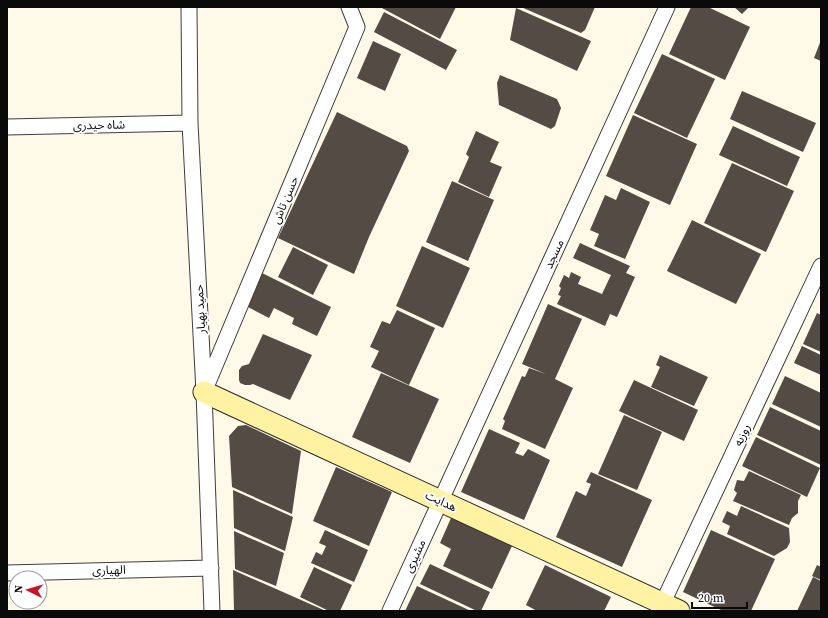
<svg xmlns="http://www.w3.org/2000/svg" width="828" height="618" viewBox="0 0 828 618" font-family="'Source Serif 4','Noto Sans Arabic',serif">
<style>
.building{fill:#544b45}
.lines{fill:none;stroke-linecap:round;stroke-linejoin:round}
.street-casing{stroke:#3d3d3d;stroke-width:17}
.secondary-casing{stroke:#2c2c2c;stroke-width:23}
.street{stroke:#fff;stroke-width:15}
.secondary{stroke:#fff2a2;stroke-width:21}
.labels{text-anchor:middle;stroke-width:4;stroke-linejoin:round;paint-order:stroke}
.street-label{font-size:12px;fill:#0a0a0a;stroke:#fff}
</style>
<rect width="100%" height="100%" fill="#fffae7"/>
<!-- building -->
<path class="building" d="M380 7H456L440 39Z
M521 7H595L585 30 581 33Z
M691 7H708L750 27 725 80 669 54Z
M734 7H749L742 14Z
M516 8 591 41 577 71 510 40Z
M384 12 457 50 446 70 374 32Z
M821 40V61L814 58Z
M373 41 401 54 385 91 357 78Z
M662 54 715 79 687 138 634 113Z
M500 75 557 99 561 108 555 126 551 129 499 105 497 83Z
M742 91 816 123 803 152 730 119Z
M337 112 407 146 409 151 369 237 354 274 278 238Z
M633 115 697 144 670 205 606 176Z
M733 126 800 157 787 186 719 155Z
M476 131 499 142 490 162 502 167 489 197 458 182 469 157 466 154Z
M732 163 794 191 766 252 704 223Z
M452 181 494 200 468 261 426 242Z
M621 188 650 202 625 259 594 246 599 234 590 230 605 195 616 200Z
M692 220 761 254 736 304 667 271Z
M580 243 630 266 626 273 635 277 617 317 610 314 605 326 557 304 561 296 558 295 561 288 559 286 564 275 569 278 571 272 581 277 578 284 602 294 611 275 573 258Z
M422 246 470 268 443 328 396 306Z
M293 247 328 265 313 295 278 277Z
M262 273 331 307 317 336 292 324 294 318 274 308 269 318 246 306Z
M548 304 582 319 555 379 573 388 545 449 502 429 505 421 503 419 522 376 525 377 529 368 546 374 522 364Z
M397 310 435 328 409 385 371 367 379 351 370 347 382 321 390 324Z
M817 313 821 315V352L803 344Z
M263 334 312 355 290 400 253 384 250 385H245L240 383 239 380V370L242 366 249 364Z
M802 346 821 355V375L794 363Z
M660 355 708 377 694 406 651 387 660 367 656 365Z
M381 373 439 399 410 463 352 437Z
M785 376 821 393V427L772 404Z
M634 380 698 410 684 441 619 411Z
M770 407 821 431V465L757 435Z
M624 415 662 432 637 490 598 474Z
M246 425 301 451 292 514 232 487 229 436 238 426Z
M489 429 520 443 515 453 523 456 528 449 550 460 524 520 461 492Z
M756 437 820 468 807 497 742 466Z
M336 467 392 492 369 546 313 521Z
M749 471 801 495 798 501V513L792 518 789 525 733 501 737 493 734 490 737 480 744 481Z
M591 472 652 500 622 567 556 537 576 491 586 496 591 484 586 482Z
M233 490 293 517 285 551 234 528Z
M741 506 789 528 790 542 787 548 774 556 727 534 730 526 722 522 727 511 737 516Z
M451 518 512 546 492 589 443 566 451 549 440 543Z
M325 530 368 550 354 582 311 563 316 552 322 555 326 546 319 543Z
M711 530 775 559 751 611H723L683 592Z
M234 531 284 553 276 586 235 569Z
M430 564 490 592 481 611H477L420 584Z
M545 565 611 597 604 611H537L526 605Z
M817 565 821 567V580L812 576Z
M314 567 352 585 340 611H329L300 597Z
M233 570 326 611H234Z
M813 577 821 581V611H797Z
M417 586 471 611H405Z"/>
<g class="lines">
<defs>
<path id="street" d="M189 7 190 123 204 392 212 611
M7 127 190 123
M206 387 357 27 349 7
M7 573 211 568
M390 611 667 7
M659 611 821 266"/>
<path id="secondary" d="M204 392 679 611"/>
</defs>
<!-- street casing -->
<use href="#street" class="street-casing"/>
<!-- secondary casing -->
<use href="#secondary" class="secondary-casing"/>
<!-- street -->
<use href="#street" class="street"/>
<!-- secondary -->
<use href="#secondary" class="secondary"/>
</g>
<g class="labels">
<!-- street labels -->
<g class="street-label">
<text transform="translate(99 125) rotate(-1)" y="4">شاه حیدری</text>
<text transform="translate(285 200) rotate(-67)" y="4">حسن تاش</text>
<text transform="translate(554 254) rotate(-65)" y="4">مسجد</text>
<text transform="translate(200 309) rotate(-93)" y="4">حمید بهیار</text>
<text transform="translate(742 435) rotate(-65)" y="4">روزبه</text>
<text transform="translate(441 501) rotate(25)" y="4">هدایت</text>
<text transform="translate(415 556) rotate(-65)" y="4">مشیری</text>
<text transform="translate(109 570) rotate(-1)" y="4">الهیاری</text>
</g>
</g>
<!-- border -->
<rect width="828" height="618" fill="none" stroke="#0a0a0a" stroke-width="16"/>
<!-- north arrow -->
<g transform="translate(28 590) rotate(275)"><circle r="19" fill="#ffffff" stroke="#9d9d9d"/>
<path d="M0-3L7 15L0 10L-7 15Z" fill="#c61623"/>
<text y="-6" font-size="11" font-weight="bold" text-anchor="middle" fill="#0a0a0a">N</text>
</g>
<!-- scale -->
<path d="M692 602v6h55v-6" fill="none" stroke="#0a0a0a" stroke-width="2"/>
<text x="698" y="602" font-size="12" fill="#0a0a0a" stroke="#ffffff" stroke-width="3" paint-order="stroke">20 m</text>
</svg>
